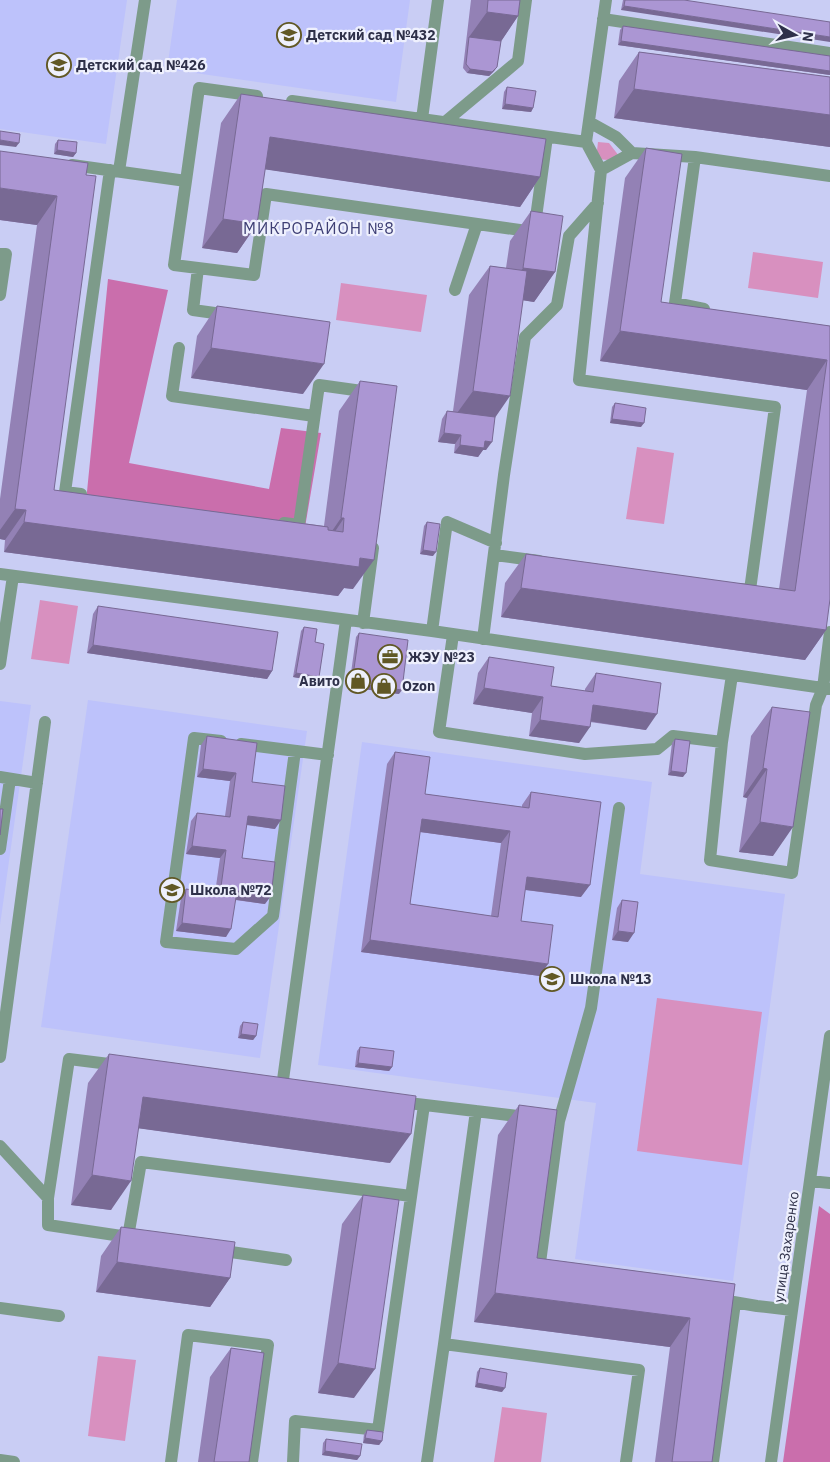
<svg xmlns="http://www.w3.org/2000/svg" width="830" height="1462" viewBox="0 0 830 1462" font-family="'IBM Plex Sans',sans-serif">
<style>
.built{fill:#bdc2fb}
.green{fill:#d890bf}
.forest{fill:#ca6eac}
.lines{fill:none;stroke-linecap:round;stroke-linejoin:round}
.minor{stroke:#7d9b8a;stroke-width:12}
.wall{fill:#9381b5;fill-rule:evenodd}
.shaded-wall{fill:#786994}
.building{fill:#ab96d3;stroke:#786994;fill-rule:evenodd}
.labels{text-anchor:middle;stroke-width:4.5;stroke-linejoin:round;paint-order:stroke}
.poi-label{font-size:14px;font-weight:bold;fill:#2e3049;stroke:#eef0fd;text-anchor:start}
.street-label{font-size:14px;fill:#2e3049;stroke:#eef0fd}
.quarter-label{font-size:16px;letter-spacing:1px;fill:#3d3e74;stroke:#eef0fd}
</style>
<rect width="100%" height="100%" fill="#c9cdf4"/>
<!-- built -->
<path class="built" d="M0 0H127L106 144 0 129Z
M177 0H410L396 102 167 69Z
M88 700 307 731 260 1058 41 1027Z
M0 701 31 705 0 925Z
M362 742 652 782 640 874 785 894 733 1281 575 1259 596 1103 318 1065Z"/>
<!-- green -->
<path class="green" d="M598 142 609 143 619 156 608 160 596 159Z
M753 252 823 262 818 298 748 288Z
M341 283 427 295 421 332 336 320Z
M637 447 674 453 664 524 626 519Z
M40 600 78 606 69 664 31 659Z
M657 998 762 1012 742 1165 637 1151Z
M98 1356 136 1360 125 1441 88 1436Z
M502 1407 547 1413 541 1462H494Z"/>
<!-- forest -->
<path class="forest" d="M108 279 168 290 129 463 269 489 281 428 321 433 303 539 85 512Z
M819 1206 830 1214V1462H783Z"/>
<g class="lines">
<!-- minor -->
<path class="minor" d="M603 19 830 53
M292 101 586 142 601 170 632 153 695 157 830 176
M422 119 438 0
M445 122 518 61 526 0
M589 122 616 137 632 153
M586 142 606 0
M695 157 675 303 704 309
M72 165 186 181 199 88 257 96
M601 170 579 380 775 407 750 590 740 589
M119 171 145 0
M186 181 174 265 254 275 266 194 534 232 547 137
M0 254H6L0 295
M198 268 193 310 229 315
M455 290 477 224
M179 348 172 396 314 416
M81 494 65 492 110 170
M284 523 299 525 319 385 369 392
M495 555 539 561
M0 574 432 631 830 689
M363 623 373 548
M432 631 447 522 496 543
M453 635 439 732 585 754 657 749 673 736 722 742
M483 639 504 475 525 337 557 305 569 236 598 203
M0 664 13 576
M732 675 722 742 710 860 792 873 816 705 823 688 830 632
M221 741 194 738 166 942 236 949 273 916 295 751
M241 744 328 755
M0 777 37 783
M0 849 10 779
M0 1057 45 722
M282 1087 346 620
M400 1102 559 1121 539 1270 544 1271
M476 1111 444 1344 639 1370 626 1462
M559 1121 591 1008 619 808
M0 1146 48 1198 69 1059 117 1065
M810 1181 830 1183
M48 1198V1225L128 1237 141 1162 411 1196
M217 1250 286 1260
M716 1299 757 1306 792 1310
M0 1308 59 1316
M0 1460 14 1462
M171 1462 188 1335 268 1345 252 1462
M293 1462 295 1421 378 1430 424 1105
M427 1462 444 1344
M713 1462 735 1303
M771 1462 830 1036"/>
</g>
<!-- wall -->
<path class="wall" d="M471 0H520L518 16 501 41 497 67 494 71 489 76 467 73 463 68Z
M623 0H684L621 10Z
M623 26 830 56V75L618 45 620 30Z
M639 52 830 77V147L614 118 619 81Z
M507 87 533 108 531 112 502 109 504 92Z
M241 94 540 177 520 207 265 169 257 224 237 253 202 248 221 123Z
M58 140 76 153 73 157 54 154 55 144Z
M646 148 661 302 830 326 826 630 805 660 501 617 505 583 526 554 779 589 807 390 600 361 625 178Z
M86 175 54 490 324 526 339 411 360 381 353 589 344 588 338 596 4 552 5 540 0 539V499L37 225 0 220Z
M531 211 555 272 534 302 523 300 495 417 486 450H483L478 457 454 453 455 444 438 442 442 419 447 411H453L469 295 490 266 506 268 510 241Z
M217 306 303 394 191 378 197 336Z
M615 403 641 427 610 423 612 407Z
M427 522 433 556 420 554 424 526Z
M98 606 272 671 267 679 87 653 93 614Z
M304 627 315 642 316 681 293 677 301 631Z
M359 633 399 694 349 687 356 637Z
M489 657 551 686 585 691V689L596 673 646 730 590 722 579 743 529 736 532 713 473 704 478 673Z
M772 707 773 856 739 852 747 798 743 797 751 736Z
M207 736 252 782 275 829 246 825 242 858 265 904 235 900 226 937 176 931 181 898 186 889 215 893 220 858 186 854 191 821 197 813 225 816 230 781 197 777 201 745Z
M675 739 683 777 668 775 672 743Z
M395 752 425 794 522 807V805L531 792 581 897 525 890 521 921 540 976 361 952 387 764ZM420 832 501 843 491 916 410 904Z
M622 900 628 942 612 940 617 908Z
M243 1022 256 1036 253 1040 238 1038 240 1026Z
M360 1047 392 1067 389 1071 355 1067 357 1051Z
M109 1054 390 1163 138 1128 111 1210 71 1205 88 1083Z
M519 1105 537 1258 735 1284 712 1462H655L670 1347 474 1322 498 1135Z
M363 1195 354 1398 318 1393 342 1224Z
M121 1227 230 1278 210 1307 96 1292 101 1256Z
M231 1348 249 1462H198L210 1377Z
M480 1368 502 1392 475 1387 477 1372Z
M367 1430 382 1441 379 1445 363 1443 364 1434Z
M326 1439 360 1456 357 1460 322 1455 323 1443Z"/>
<!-- shaded-wall -->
<path class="shaded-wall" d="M624 6 830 37V42L621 10Z
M487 12 518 16 498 46 469 37Z
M621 41 830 71V75L618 45Z
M497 67 494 71 489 76 467 73 470 69Z
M634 89 830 115V147L614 118Z
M505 104 533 108 531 112 502 109Z
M270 137 540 177 520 207 249 167Z
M0 140 19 143 16 147 0 145Z
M57 150 76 153 73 157 54 154Z
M0 188 57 196 37 225 0 220Z
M223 219 257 224 237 253 202 248Z
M523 268 555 272 534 302 502 297Z
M620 331 827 360 807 390 600 361Z
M211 348 324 364 303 394 191 378Z
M473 391 510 396 490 425 452 420Z
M612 419 644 423 641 427 610 423Z
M444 433 461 435 455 444 438 442Z
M485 441 492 442 486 450H483L478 457 454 453 460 445Z
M15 509 26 510 5 540 0 539V530Z
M341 518H344L324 548 321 547Z
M24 522 360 558 374 560 353 589 344 588 338 596 4 552Z
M423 550 436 552 433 556 420 554Z
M521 588 826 630 805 660 501 617Z
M93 645 272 671 267 679 87 653Z
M296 673 319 677 316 681 293 677Z
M352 683 402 690 399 694 349 687Z
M484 688 543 697 532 713 473 704Z
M593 705 657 714 646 730 582 720Z
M540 720 590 727 579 743 529 736Z
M763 768 767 769 747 798 743 797Z
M203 769 236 773 230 781 197 777Z
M671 771 686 773 683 777 668 775Z
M248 816 281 820 275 829 242 824Z
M422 819 510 831 501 843 413 831Z
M760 822 793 827 773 856 739 852Z
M192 846 226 850 220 858 186 854Z
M527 877 590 885 581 897 519 889Z
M237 891 271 896 265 904 231 899Z
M182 923 231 929 226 937 176 931Z
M618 931 634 933 628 942 612 940Z
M370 940 548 964 540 976 361 952Z
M241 1034 256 1036 253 1040 238 1038Z
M358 1063 392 1067 389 1071 355 1067Z
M143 1097 411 1134 390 1163 122 1126Z
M92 1175 131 1181 111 1210 71 1205Z
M117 1262 230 1278 210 1307 96 1292Z
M495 1293 690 1318 670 1347 474 1322Z
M338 1363 375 1369 354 1398 318 1393Z
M477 1383 505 1388 502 1392 475 1387Z
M365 1438 382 1441 379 1445 363 1443Z
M325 1451 360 1456 357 1460 322 1455Z"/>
<!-- building -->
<path class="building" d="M488 0H520L518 16 487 12Z
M625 0H684L830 22V37L624 6Z
M623 26 830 56V71L621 41Z
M469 37 501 41 497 67 492 72 470 69 466 64Z
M639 52 830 77V115L634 89Z
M507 87 536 91 533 108 505 104Z
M241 94 546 139 540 177 270 137 257 224 223 219Z
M0 131 20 134 19 143 0 140Z
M58 140 77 142 76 153 57 150Z
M646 148 682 154 661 302 830 326V599L826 630 521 588 526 554 795 591 827 360 620 331Z
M0 151 88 163 86 175 96 176 54 490 328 527V530L343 532 344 518H341L360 381 397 386 374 560 360 558 359 567 24 522 26 510 15 509 57 196 0 188Z
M531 211 563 216 555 272 523 268Z
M490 266 527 271 510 396 473 391Z
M217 306 330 322 324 364 211 348Z
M615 403 646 408 644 423 612 419Z
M447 411 495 417 492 442 485 441 484 448 460 445 461 435 444 433Z
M427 522 440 524 436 552 423 550Z
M98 606 278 632 272 671 93 645Z
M304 627 317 629 315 642 324 644 319 677 296 673Z
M359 633 408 640 402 690 352 683Z
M489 657 554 667 551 686 593 692 596 673 661 683 657 714 593 705 590 727 540 720 543 697 484 688Z
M772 707 810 712 793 827 760 822 767 769 763 768Z
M207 736 257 743 252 782 285 786 281 820 248 816 242 858 275 862 271 896 237 891 231 929 182 923 186 889 220 894 226 850 192 846 197 813 230 817 236 773 203 769Z
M675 739 690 741 686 773 671 771Z
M395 752 430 757 425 794 529 808 531 792 601 802 590 885 527 877 521 921 553 925 548 964 370 940ZM422 819 510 831 498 917 410 904Z
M0 809H3L0 835Z
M622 900 638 902 634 933 618 931Z
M243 1022 258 1024 256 1036 241 1034Z
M360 1047 394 1051 392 1067 358 1063Z
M109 1054 416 1096 411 1134 143 1097 131 1181 92 1175Z
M519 1105 557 1110 537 1258 735 1284 712 1462H672L690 1318 495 1293Z
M363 1195 399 1200 375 1369 338 1363Z
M121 1227 235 1242 230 1278 117 1262Z
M231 1348 264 1353 249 1462H214Z
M480 1368 507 1373 505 1388 477 1383Z
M367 1430 383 1432 382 1441 365 1438Z
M326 1439 362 1444 360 1456 325 1451Z"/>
<!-- icons -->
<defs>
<symbol id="school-ring" viewBox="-11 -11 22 22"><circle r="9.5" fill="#eef0fd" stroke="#615825" stroke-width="1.5"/><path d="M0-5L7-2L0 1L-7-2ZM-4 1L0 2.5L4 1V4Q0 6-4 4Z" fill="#615825"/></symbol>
<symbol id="office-ring" viewBox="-11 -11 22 22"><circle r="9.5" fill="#eef0fd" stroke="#615825" stroke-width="1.5"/><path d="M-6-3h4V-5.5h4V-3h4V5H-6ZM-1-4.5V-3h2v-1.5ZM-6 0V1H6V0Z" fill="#615825"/></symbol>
<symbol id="shop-ring" viewBox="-11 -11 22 22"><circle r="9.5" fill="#eef0fd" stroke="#615825" stroke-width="1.5"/><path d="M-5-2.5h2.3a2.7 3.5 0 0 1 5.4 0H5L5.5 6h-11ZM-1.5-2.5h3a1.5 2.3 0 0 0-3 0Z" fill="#615825"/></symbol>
</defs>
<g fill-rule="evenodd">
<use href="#school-ring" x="275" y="21" width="28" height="28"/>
<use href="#school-ring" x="45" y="51" width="28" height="28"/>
<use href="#office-ring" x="376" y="643" width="28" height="28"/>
<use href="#shop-ring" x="344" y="667" width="28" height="28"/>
<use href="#shop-ring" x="370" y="672" width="28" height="28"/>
<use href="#school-ring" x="158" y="876" width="28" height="28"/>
<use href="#school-ring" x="538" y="965" width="28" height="28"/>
</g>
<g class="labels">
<!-- poi labels -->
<g class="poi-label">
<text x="306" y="40">Детский сад №432</text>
<text x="76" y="70">Детский сад №426</text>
<text x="408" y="662">ЖЭУ №23</text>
<text x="340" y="686" text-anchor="end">Авито</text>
<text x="402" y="691">Ozon</text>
<text x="190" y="895">Школа №72</text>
<text x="570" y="984">Школа №13</text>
</g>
<!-- street labels -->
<g class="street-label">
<text transform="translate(786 1247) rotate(-82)" y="5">улица Захаренко</text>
</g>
<!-- quarter labels -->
<g class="quarter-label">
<text x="319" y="234">МИКРОРАЙОН №8</text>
</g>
</g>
<!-- north arrow -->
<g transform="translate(795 35) rotate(98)" stroke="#eef0fd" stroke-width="4" paint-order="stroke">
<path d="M0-4L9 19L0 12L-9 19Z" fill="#2e3049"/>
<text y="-8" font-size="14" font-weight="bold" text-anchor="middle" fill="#2e3049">N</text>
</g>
</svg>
